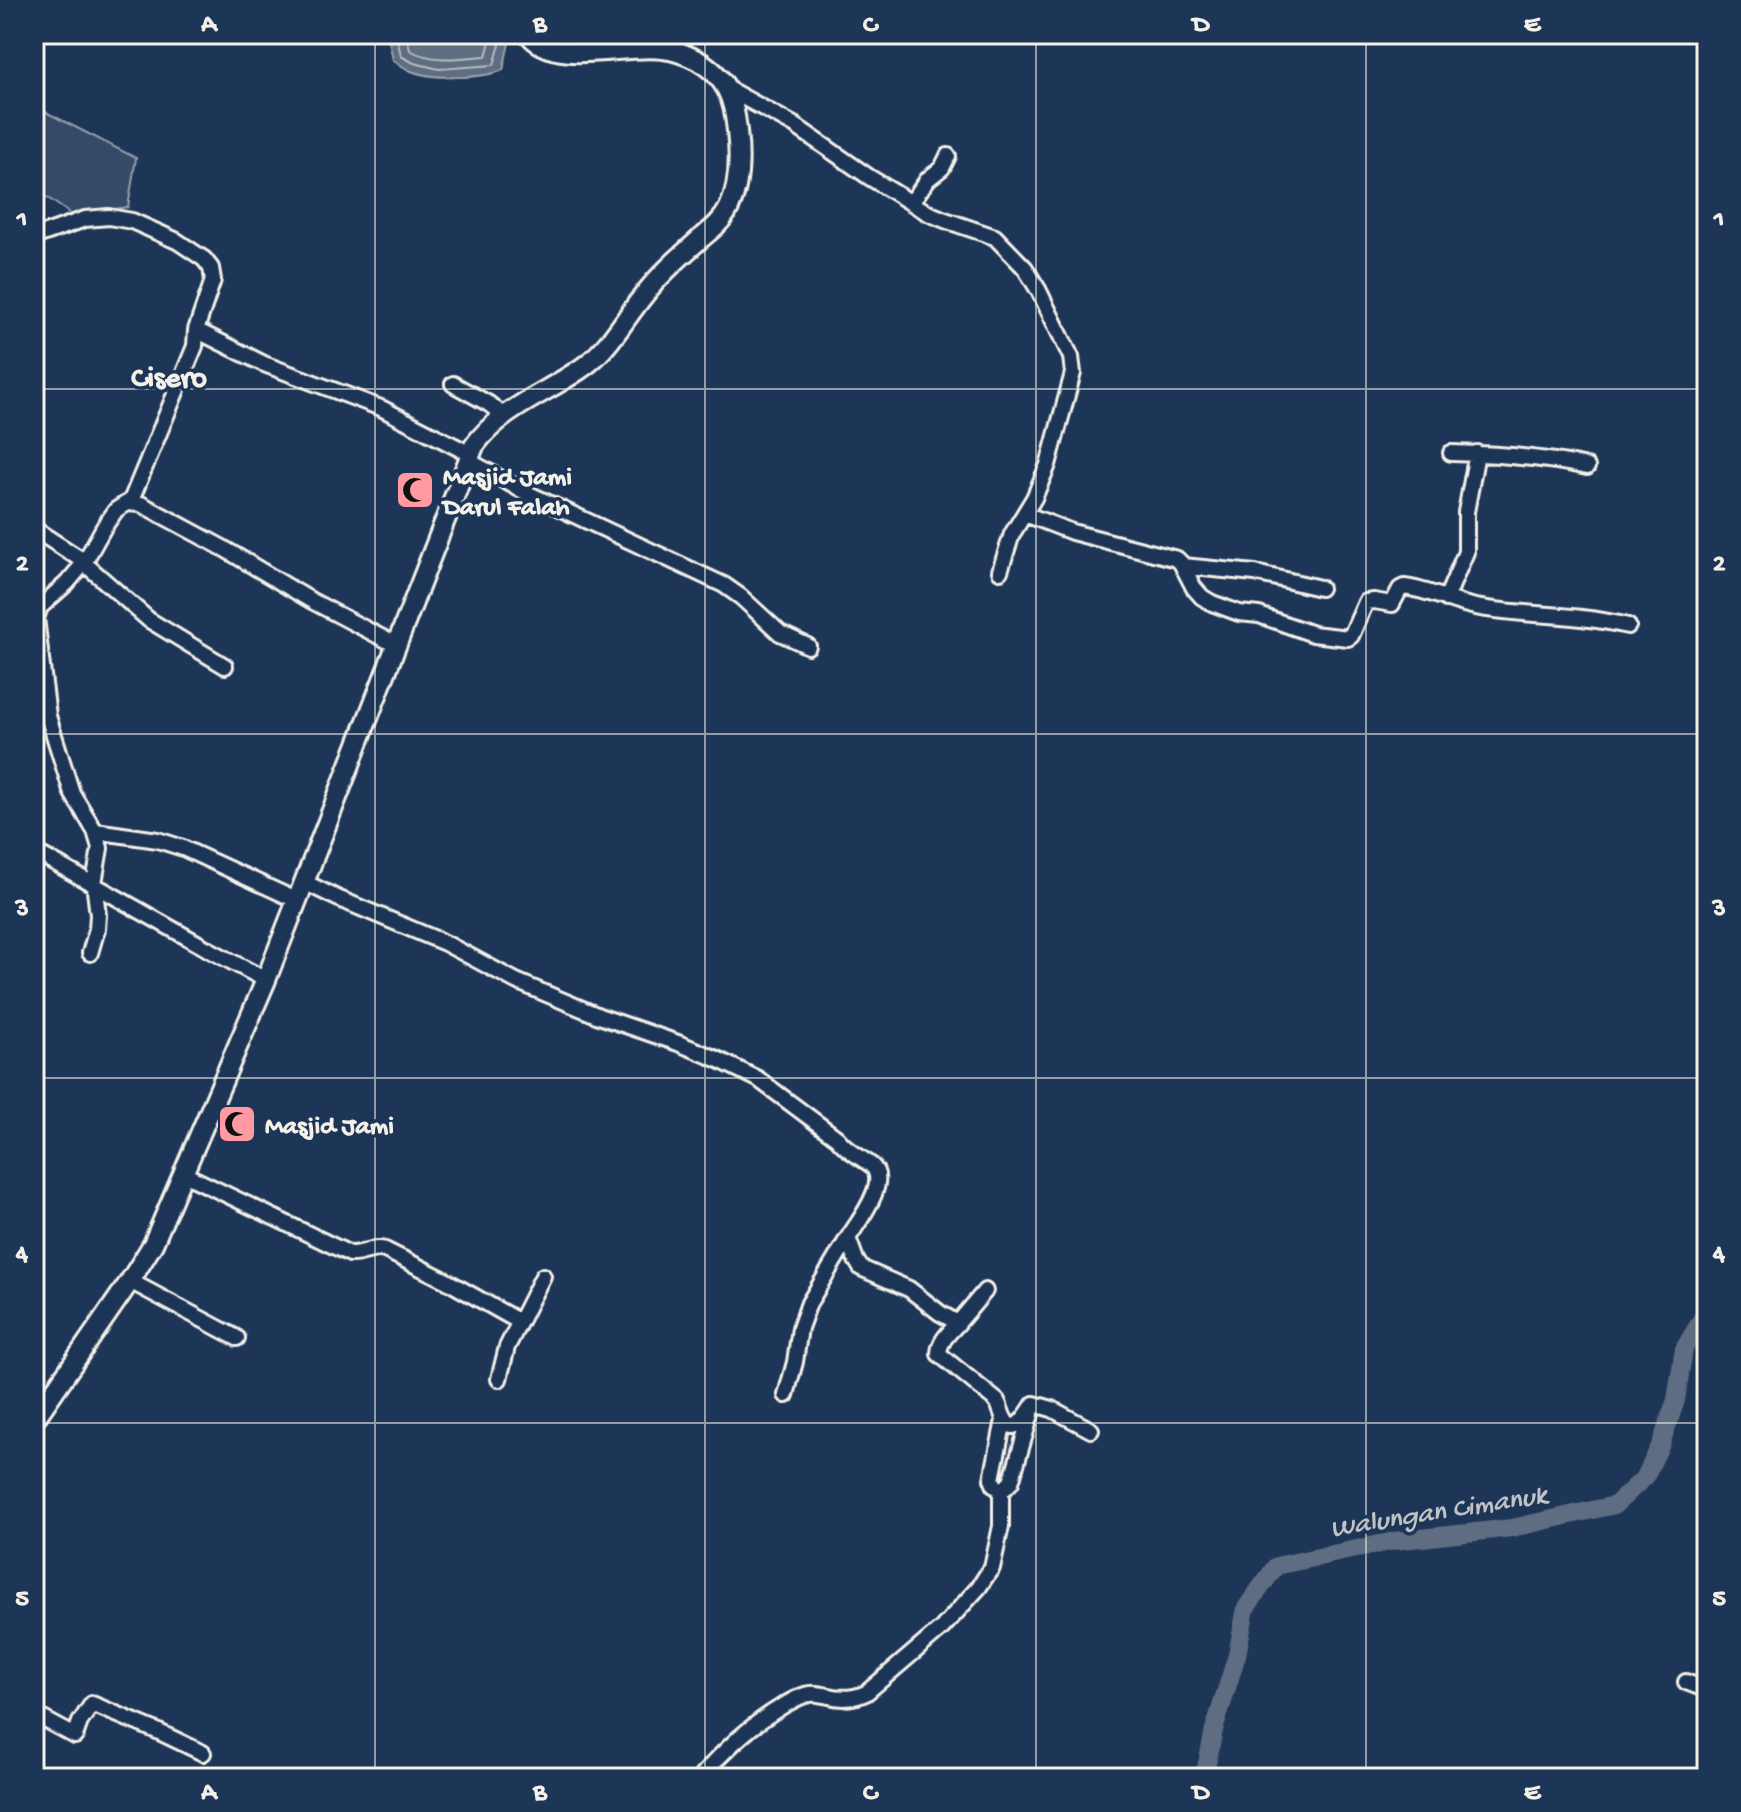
<svg xmlns="http://www.w3.org/2000/svg" width="1741" height="1812" viewBox="0 0 1741 1812" font-family="'Gochi Hand',sans-serif">
<style>
.green{fill:#354a67;stroke:#949ea8;stroke-width:2}
.water{fill:#5e6d82;stroke:#9aa2ab;stroke-width:2}
.lines{fill:none;stroke-linecap:round;stroke-linejoin:round}
.shore{stroke:#b8bcbf;stroke-width:2}
.river{stroke:#5e6d82;stroke-width:18}
.minor-casing{stroke:#f4f1e8;stroke-width:20}
.major-casing{stroke:#f4f1e8;stroke-width:24}
.minor{stroke:#1d3557;stroke-width:14}
.major{stroke:#1d3557;stroke-width:18}
.grid{fill:none;stroke:#f4f1e8;stroke-width:2;stroke-opacity:0.55}
.labels{text-anchor:middle;stroke-width:7;stroke-linejoin:round;paint-order:stroke}
.poi-label{font-size:26px;font-weight:bold;fill:#f4f1e8;stroke:#1d3557;text-anchor:start}
.water-label{font-size:28px;font-style:italic;fill:#c0c3c4;stroke:#1d3557}
.quarter-label{font-size:30px;font-weight:bold;fill:#f4f1e8;stroke:#1d3557}
.neatline{fill:none;stroke:#f4f1e8;stroke-width:3}
.grid-label{font-size:26px;text-anchor:middle;font-weight:bold;fill:#f4f1e8}
</style>
<rect width="100%" height="100%" fill="#1d3557"/>
<filter id="ink" filterUnits="userSpaceOnUse"><feTurbulence type="fractalNoise" baseFrequency=".0125" numOctaves="2"/><feDisplacementMap in="SourceGraphic" scale="16" xChannelSelector="R" yChannelSelector="G"/><feConvolveMatrix kernelMatrix="1 2 1 2 8 2 1 2 1" color-interpolation-filters="sRGB"/></filter>
<g filter="url(#ink)">
<!-- green -->
<path class="green" d="M34 106 136 158 128 207 72 215 34 188Z"/>
<!-- water -->
<path class="water" d="M392 34H511L503 70C482 79 430 80 409 70 404 68 398 63 393 60L389 41Z"/>
<g class="lines">
<!-- shore -->
<path class="shore" d="M399 34 398 42 401 56 414 63 439 69 494 65 503 34
M409 34 408 42 410 50C432 63 462 58 486 56L492 34"/>
<!-- river -->
<path class="river" d="M1204 1778 1214 1730 1237 1655 1246 1608 1276 1566 1394 1541 1512 1528 1615 1505 1645 1477 1661 1444 1676 1400 1684 1349 1707 1310"/>
<defs>
<path id="minor" d="M728 89 794 125 869 177 928 213 945 220 995 237 1025 268 1039 291 1071 357 1073 373 1048 465 1034 498 1012 534 1000 571
M911 203 928 179 942 168 948 156
M34 237 85 219 109 217 132 221 177 241 204 259 211 268 213 280 196 330
M453 384 489 404 503 415
M1451 453C1497 454 1543 457 1587 467
M467 460 527 493 724 585 741 597 780 633 808 646
M130 503 195 346 196 330 264 364 381 408 470 454
M1025 514 1072 532 1177 559 1181 563 1194 588 1202 597 1212 603 1239 613 1259 615 1313 634 1348 638 1351 636 1366 602 1374 601 1392 604 1400 589 1404 587C1431 590 1454 604 1481 608 1530 616 1580 614 1628 626
M34 529 85 562
M84 563 149 620 225 666
M1183 566 1255 573 1320 588
M1446 599 1466 552V512L1477 453
M95 831 158 840 183 848 296 900
M34 851 206 948 266 980
M304 882 337 898 445 943 516 981 599 1016 678 1043 717 1059 758 1079 837 1138C847 1151 859 1156 871 1165 891 1181 858 1222 848 1238L856 1260 861 1268 909 1289 940 1313 958 1323C950 1332 939 1341 939 1354L997 1401C1001 1408 1001 1414 1005 1420 1015 1437 1028 1413 1034 1404L1052 1409 1091 1430
M90 953 97 929 98 915 94 883 100 848 95 831 72 793 48 716 36 618 40 607 67 583 84 563 104 527 116 510 127 503 141 504 223 548 312 601 396 645
M184 1174 350 1254C363 1255 373 1246 385 1250L445 1280 518 1321
M130 1281 237 1338
M958 1323 985 1291
M499 1379 507 1347 543 1276
M786 1395 795 1362 800 1328 809 1303 848 1238
M1004 1420 992 1479 995 1486 1001 1489 1005 1488 1011 1482 1031 1414
M1686 1682 1707 1690
M34 1714 75 1736 80 1722 92 1704 157 1731 203 1753
M700 1778C724 1750 749 1726 781 1707 790 1702 800 1695 810 1694 816 1693 823 1695 829 1696 841 1699 855 1698 866 1693L942 1628 979 1587 988 1573 992 1568 1001 1526V1489"/>
<path id="major" d="M34 1420 130 1281 153 1244 266 980 474 446C502 407 548 393 586 365 610 347 625 318 644 295 660 274 680 257 700 239 711 230 722 222 729 208 740 185 740 156 737 131 734 99 727 77 697 60 687 55 675 50 663 49 625 43 555 68 529 34"/>
</defs>
<!-- minor casing -->
<use href="#minor" class="minor-casing"/>
<!-- major casing -->
<use href="#major" class="major-casing"/>
<!-- minor -->
<use href="#minor" class="minor"/>
<!-- major -->
<use href="#major" class="major"/>
</g>
</g>
<!-- grid -->
<path class="grid" d="M375 34V1778M705 34V1778M1036 34V1778M1366 34V1778M34 389H1707M34 734H1707M34 1078H1707M34 1423H1707"/>
<!-- icons -->
<defs>
<symbol id="mosque-square" viewBox="-11 -11 22 22"><rect x="-9" y="-9" width="18" height="18" rx="4" fill="#ff9aa2" stroke="#1d3557"/><path d="M3.5-4.9A6 6 0 1 0 3.5 4.9A5 5 0 1 1 3.5-4.9Z" fill="#111"/></symbol>
</defs>
<g fill-rule="evenodd">
<use href="#mosque-square" x="393" y="468" width="44" height="44"/>
<use href="#mosque-square" x="215" y="1102" width="44" height="44"/>
</g>
<g class="labels">
<!-- poi labels -->
<g class="poi-label">
<text x="443" y="484">Masjid Jami<tspan x="443" dy="30">Darul Falah</tspan></text>
<text x="265" y="1133">Masjid Jami</text>
</g>
<!-- water labels -->
<g class="water-label">
<text transform="translate(1438 1509) rotate(-9)" y="10">Walungan Cimanuk</text>
</g>
<!-- quarter labels -->
<g class="quarter-label">
<text x="169" y="386">Cisero</text>
</g>
</g>
<!-- margin -->
<rect width="1741" height="1812" fill="none" stroke="#1d3557" stroke-width="88"/>
<rect x="44" y="44" width="1653" height="1724" class="neatline"/>
<g class="grid-label">
<text x="209" y="31">A</text>
<text x="540" y="31">B</text>
<text x="870" y="31">C</text>
<text x="1201" y="31">D</text>
<text x="1532" y="31">E</text>
<text x="22" y="226">1</text>
<text x="1719" y="226">1</text>
<text x="22" y="570">2</text>
<text x="1719" y="570">2</text>
<text x="22" y="915">3</text>
<text x="1719" y="915">3</text>
<text x="22" y="1260">4</text>
<text x="1719" y="1260">4</text>
<text x="22" y="1605">5</text>
<text x="1719" y="1605">5</text>
<text x="209" y="1799">A</text>
<text x="540" y="1799">B</text>
<text x="870" y="1799">C</text>
<text x="1201" y="1799">D</text>
<text x="1532" y="1799">E</text>
</g>
</svg>
